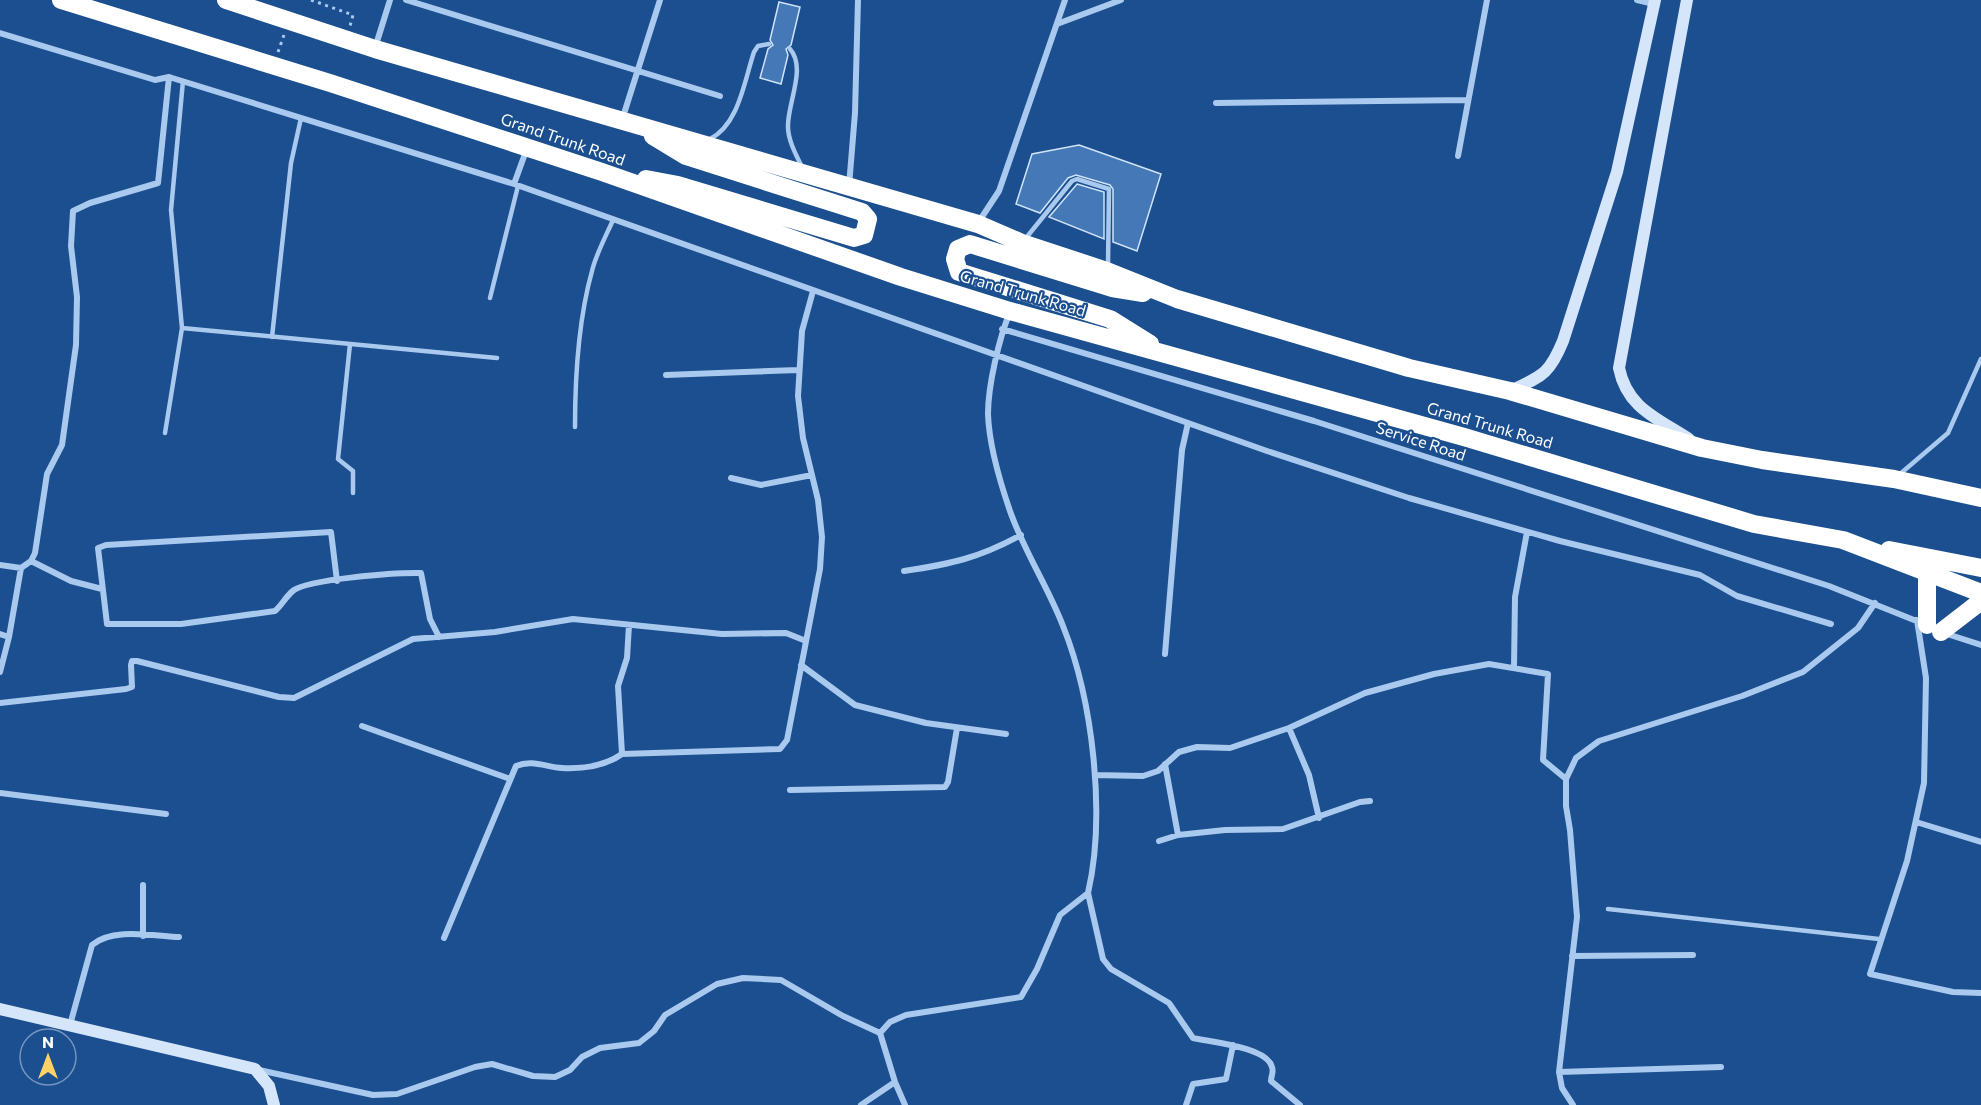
<svg xmlns="http://www.w3.org/2000/svg" width="1981" height="1105" viewBox="0 0 1981 1105" font-family="Commissioner,sans-serif">
<style>
.building{fill:#4478b7;stroke:#cfe3fa;stroke-width:1.5}
.lines{fill:none;stroke-linecap:round;stroke-linejoin:round}
.path{stroke:#a9c9ee;stroke-width:3;stroke-dasharray:3 4.5;stroke-linecap:butt}
.lane{stroke:#a9c9ee;stroke-width:4.5}
.street{stroke:#a9c9ee;stroke-width:6}
.secondary{stroke:#d6e6fa;stroke-width:12}
.highway{stroke:#fff;stroke-width:18}
.labels{text-anchor:middle;stroke-width:4.5;stroke-linejoin:round;paint-order:stroke}
.street-label{font-size:16px;fill:#fff;stroke:#1b4f8f}
</style>
<rect width="100%" height="100%" fill="#1b4f8f"/>
<!-- building -->
<path class="building" d="M779 2 800 7 791 45 786 49 788 55 781 84 760 78 768 49 773 45 770 40Z
M1079 145 1161 174 1137 251 1113 242V189L1110 185 1076 175 1068 178 1040 213 1016 204 1032 154Z
M1077 184 1104 192V239L1049 217Z"/>
<g class="lines">
<!-- path -->
<path class="path" d="M311 0 353 15 350 26
M278 52 284 35"/>
<!-- lane -->
<path class="lane" d="M790 49C807 68 787 104 788 127 788 140 796 155 802 167
M710 139C739 124 744 82 754 52L758 46 769 44
M1026 238 1072 181 1077 179 1109 189 1108 266
M490 298 518 186
M182 328 497 358
M272 337 291 163 301 118
M350 344 338 459 353 471V493
M575 427C575 376 578 321 592 271 596 254 606 236 613 220
M165 433 182 328 171 210 183 81
M1900 474 1948 433 1981 359
M1608 909 1879 939"/>
<!-- street -->
<path class="street" d="M406 0 720 96
M1637 0 1654 4
M1057 24 1121 0
M0 33 155 80 169 77 514 184 1267 451 1409 498 1560 541 1700 575 1737 596 1831 624
M375 48 390 0
M1216 103 1468 100
M622 120 660 0
M1458 156 1487 0
M514 184 526 151
M849 186 855 113 858 0
M978 223 999 191 1065 0
M1002 329 1314 421 1829 586 1924 624
M666 375 798 370
M731 478 761 485 812 475
M31 561 71 581 102 589
M0 565 21 568
M904 571C951 564 979 558 1021 535
M337 581 331 532 106 545 98 548 107 624H181L275 611C282 605 286 596 294 590 311 579 393 573 416 573H421L430 619 439 637
M1917 620 1926 678 1924 783 1907 861 1870 974 1953 992 1981 993
M1944 633 1981 645
M0 634 9 637 0 672
M9 637 21 568 31 561 35 553 47 474 62 445 76 345 77 297 71 246 73 211 90 203 158 183 169 77
M1165 654 1182 450 1188 423
M801 665 855 705 926 723 1006 734
M1514 667 1515 597 1527 532
M0 703 126 689 132 687 131 665 132 661H137L279 697 294 698 413 639 495 632 573 619 722 634 786 633 806 641
M362 726 510 779
M1289 728 1309 775 1319 818
M622 754 618 686 627 658 629 625
M1165 764 1178 835
M1095 775 1143 776 1158 771 1179 752 1197 747 1230 748 1289 728 1365 693 1434 674 1489 664 1548 674 1543 760 1566 779
M790 790 945 787 948 782 957 728
M0 793 166 814
M1916 822 1981 842
M1159 841 1178 835 1225 830 1283 829 1360 802 1370 801
M1088 893 1103 959 1111 969 1169 1003 1193 1038C1210 1042 1267 1047 1272 1067 1274 1072 1271 1076 1271 1081L1300 1105
M143 936V885
M444 938 516 766C532 759 546 767 562 768 583 769 605 766 622 754L780 749 787 740 820 569 822 537 818 500 803 438 798 396 802 331 813 291
M1572 956 1693 955
M70 1025 92 945C112 927 154 936 179 937
M880 1033 890 1022 906 1015 1021 997 1037 969 1060 915 1088 893C1106 815 1093 701 1063 626 1048 587 1024 551 1010 511 1000 482 989 444 988 414 988 386 999 338 1010 312
M259 1070 373 1095 397 1094 475 1067 492 1064 533 1076 555 1077 570 1070 582 1057 600 1048 639 1043 654 1031 665 1015 717 984 743 978 781 980 843 1016 880 1033 895 1082 905 1105
M1559 1072 1721 1067
M861 1105 895 1082
M1186 1105 1193 1084 1226 1079 1233 1045
M1573 1105 1562 1088 1559 1072 1577 917 1570 830 1566 806V779L1576 758 1599 741 1742 696 1803 672 1858 628 1875 603"/>
<!-- secondary -->
<path class="secondary" d="M1687 0 1619 368C1627 408 1657 418 1689 439
M1510 391C1542 376 1549 375 1563 341L1617 172 1655 0
M0 1009 255 1069 269 1086 274 1105"/>
<!-- highway -->
<path class="highway" d="M61 0 330 83 602 172 901 277 1010 311 1464 437 1754 524 1843 540 1981 593
M226 0 375 49 978 224 1022 243 1107 271 1177 299 1409 368 1510 391 1702 448 1762 460 1894 479 1981 498
M646 179 678 185 854 238 864 235 868 219 862 212 686 156 653 136
M1143 293 1112 288 970 244 958 249 955 259 959 272 1110 319 1150 344
M1889 550 1981 568
M1927 574V625
M1941 632 1981 601"/>
</g>
<g class="labels">
<!-- street labels -->
<g class="street-label">
<text transform="translate(563 139) rotate(19)" y="6">Grand Trunk Road</text>
<text transform="translate(1023 293) rotate(16)" y="6">Grand Trunk Road</text>
<text transform="translate(1490 425) rotate(16)" y="6">Grand Trunk Road</text>
<text transform="translate(1421 441) rotate(18)" y="6">Service Road</text>
</g>
</g>
<!-- north arrow -->
<g transform="translate(48 1057)"><circle r="28" fill="#1b4f8f" stroke="#7695bc" stroke-width="1.5"/>
<path d="M0-4.5L10 22L0 15L-10 22Z" fill="#ffd166"/>
<text y="-9" font-size="16" font-weight="bold" text-anchor="middle" fill="#ffffff">N</text>
</g>
</svg>
